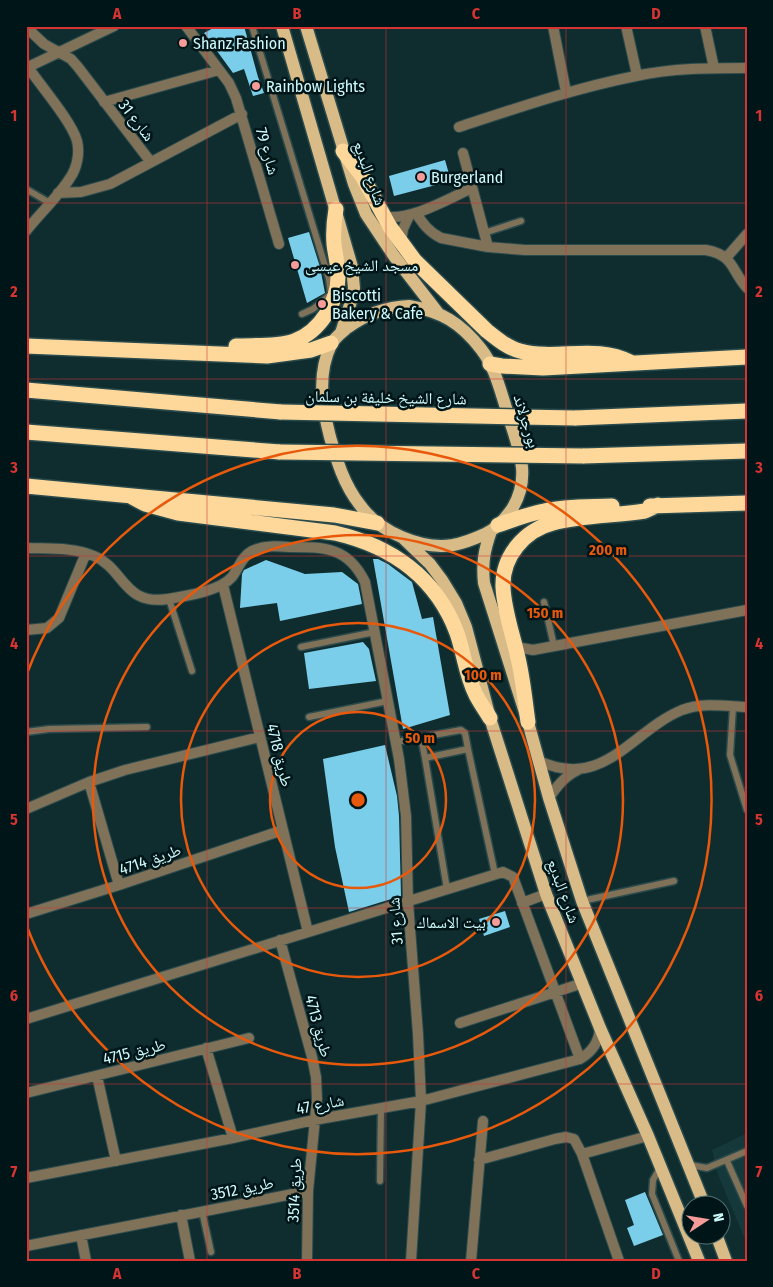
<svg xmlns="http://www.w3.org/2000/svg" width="773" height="1287" viewBox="0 0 773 1287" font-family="'Fira Sans Condensed','Noto Naskh Arabic',sans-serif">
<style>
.built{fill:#15383a}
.building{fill:#7bcee9}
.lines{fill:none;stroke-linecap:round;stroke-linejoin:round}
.service-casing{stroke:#2a4a4c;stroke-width:9}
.minor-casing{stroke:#2a4a4c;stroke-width:12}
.primary-casing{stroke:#2a4a4c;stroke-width:15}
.motorway-casing{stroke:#2a4a4c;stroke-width:18}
.service{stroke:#807159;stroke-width:6}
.minor{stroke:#807159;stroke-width:10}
.primary{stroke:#d9bb88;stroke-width:12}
.motorway{stroke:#fdd89a;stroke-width:15}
.motorway-bridge-casing{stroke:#2a4a4c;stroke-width:18;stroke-linecap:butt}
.motorway-bridge{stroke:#fdd89a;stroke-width:15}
.grid{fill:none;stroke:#d63333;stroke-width:1;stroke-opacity:0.55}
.ring{fill:none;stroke:#e8590c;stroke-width:2.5}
.poi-dot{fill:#f59b99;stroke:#001517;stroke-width:2}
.labels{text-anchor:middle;stroke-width:5;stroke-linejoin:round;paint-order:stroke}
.poi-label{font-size:16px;fill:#cffbfd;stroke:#001517;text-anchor:start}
.street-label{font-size:16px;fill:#cffbfd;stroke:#001517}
.centre{fill:#e8590c;stroke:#001517;stroke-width:2.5}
.ring-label{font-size:15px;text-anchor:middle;font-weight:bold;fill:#e8590c;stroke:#001517;stroke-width:5;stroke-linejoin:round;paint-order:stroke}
.neatline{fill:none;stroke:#d63333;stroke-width:2}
.grid-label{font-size:16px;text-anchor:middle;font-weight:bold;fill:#d63333}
</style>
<rect width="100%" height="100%" fill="#0f2d2f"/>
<!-- built -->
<path class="built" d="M747 1133V1244L718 1175 712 1150Z"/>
<!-- building -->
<path class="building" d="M217 26H244L258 77 264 93 253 96 244 69 233 73 204 33Z
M445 160 451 181 394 196 389 176Z
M309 232 320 267 325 293 307 303 288 238Z
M373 559H378L388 564 412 582 422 619 433 617 450 715 403 729Z
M266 560 305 574 342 572 358 584 362 604 280 621 277 603 240 608 242 574 244 570Z
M363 642 369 649 376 681 309 689 304 653Z
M385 745 397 796 399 816 401 896 349 912 335 847 323 759Z
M505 911 510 927 484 936 479 919Z
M645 1192 663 1235 634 1246 627 1228 634 1225 625 1200Z"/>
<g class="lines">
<defs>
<path id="service" d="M252 26 329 279 331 294 313 309 302 314
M26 189 50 203
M484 233 521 221
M169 599 192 671
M544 602 554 646
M301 647 375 632
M733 707 730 755 747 810
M309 717 388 701
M26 732 49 729 147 727
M421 737 425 758
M396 742 461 730 465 733 468 749
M447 889 425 758 468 749 495 874
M582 901 674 881
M727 1161 747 1206
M690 1165 707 1168 747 1151
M660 1168 653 1180 652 1194 679 1261
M380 1181 381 1108
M202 1211 211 1252"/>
<path id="minor" d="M186 26 229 83 236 98 279 244
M553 26 566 92
M626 26 637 75
M705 26 714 68
M26 27 44 44 71 59 78 67 150 161
M26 68 114 26
M104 102 219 70
M459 127C517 108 575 88 636 76 672 68 710 68 747 68
M463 153 488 247
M58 193 81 192 110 184 242 114
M416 213C423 224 429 232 441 238L488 247 525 250H706C734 255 731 270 747 288
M383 216C409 222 448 199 472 188
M26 231C40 213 58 197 70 178 77 168 80 153 77 141 72 122 40 85 28 67
M401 243 403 229 409 216
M726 258 747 234
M26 548C48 549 73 547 94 556 125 569 123 606 168 599 186 596 220 591 232 577 239 568 241 557 252 551 264 545 277 546 289 547 325 547 348 547 365 582L399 759 406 816 408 902 418 1034 421 1101 411 1261
M223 585 308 932
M26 630 47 628 59 618 86 553
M516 647 533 650 747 610
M539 761C604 791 631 731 682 710 703 702 725 706 747 707
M89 782 119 885
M549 798C557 786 565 776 578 770
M26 809 89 782 125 770 260 737
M522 903 546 894
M26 914 119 885 283 830
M280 940 312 1057 316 1077 317 1099 308 1191 307 1261
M26 1019 503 872 513 877 580 1059
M460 1023 583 983
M206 1048 233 1138
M97 1076 116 1161
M26 1093 249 1038
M582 1154 648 1136
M479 1160 555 1139 566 1137 574 1139 582 1154 619 1261
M26 1178 233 1138 314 1120 421 1101 580 1059C592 1052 599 1042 600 1028
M181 1215 190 1261
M81 1235 86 1261
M26 1246 308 1191
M471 1261 483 1121"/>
<path id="primary" d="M282 26 352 267 354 288 353 295 341 333
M306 26 354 184 366 214 394 256 438 313
M409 306C441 311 461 323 481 349 495 367 500 390 507 411 517 446 533 475 512 509 505 519 496 529 485 534 474 539 464 543 453 545 421 550 379 532 360 505 344 485 337 461 330 437 322 406 317 374 331 345 334 338 341 333 347 328 366 314 385 307 409 306Z
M491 531C484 551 482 563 484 583L528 722 549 798 582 901 704 1204
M402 537 430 564 442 580 456 603 466 627 490 718 546 894 600 1028 648 1136 699 1261
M716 1234 726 1261"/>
<path id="motorway" d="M343 151 362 176 390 227 415 261 487 331C497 339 508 348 520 351 557 361 595 344 630 362
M26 346 267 356 311 350 331 343
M236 346C255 345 276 347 294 341 320 332 339 301 338 274 338 264 335 254 334 244 333 232 334 221 336 209
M490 364 502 366 543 368 747 357
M26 390 281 412
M575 418 747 411
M26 432 280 452
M583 456 747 451
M26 486 334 515 377 523
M130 496 145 504 178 513 335 533C391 546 436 577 457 633 464 653 466 676 476 695 480 703 486 711 490 718
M650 506 747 503
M498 525C513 520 528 514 544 511 566 506 589 507 612 506
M528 722C525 701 523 679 518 658 513 635 504 611 503 587 502 556 525 530 553 523 583 515 615 516 645 511L658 505"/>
</defs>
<!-- service casing -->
<use href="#service" class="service-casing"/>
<!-- minor casing -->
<use href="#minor" class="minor-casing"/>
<!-- primary casing -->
<use href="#primary" class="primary-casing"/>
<!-- motorway casing -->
<use href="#motorway" class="motorway-casing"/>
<!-- service -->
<use href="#service" class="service"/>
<!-- minor -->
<use href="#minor" class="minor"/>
<!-- primary -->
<use href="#primary" class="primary"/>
<!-- motorway -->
<use href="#motorway" class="motorway"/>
<defs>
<path id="motorway-bridge" d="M281 412 575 418
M280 452 583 456"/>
</defs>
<!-- motorway-bridge casing -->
<use href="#motorway-bridge" class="motorway-bridge-casing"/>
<!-- motorway-bridge -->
<use href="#motorway-bridge" class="motorway-bridge"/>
</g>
<!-- grid -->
<path class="grid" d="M207 26V1261M386 26V1261M566 26V1261M26 203H747M26 379H747M26 556H747M26 731H747M26 908H747M26 1084H747"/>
<!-- distance rings -->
<g class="ring">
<circle cx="358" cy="800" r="88"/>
<circle cx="358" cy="800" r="177"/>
<circle cx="358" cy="800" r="265"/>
<path d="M26 676A354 354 0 1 1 26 924"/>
</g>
<!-- markers -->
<g class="poi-dot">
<circle cx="183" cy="43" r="5"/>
<circle cx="256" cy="86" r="5"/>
<circle cx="421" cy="177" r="5"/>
<circle cx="295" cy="265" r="5"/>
<circle cx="322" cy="304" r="5"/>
<circle cx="496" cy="922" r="5"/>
</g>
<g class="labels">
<!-- poi labels -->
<g class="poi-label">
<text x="193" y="49">Shanz Fashion</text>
<text x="266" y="92">Rainbow Lights</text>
<text x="431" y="183">Burgerland</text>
<text x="305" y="271">مسجد الشيخ عيسى</text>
<text x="332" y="301">Biscotti<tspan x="332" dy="18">Bakery &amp; Cafe</tspan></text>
<text x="486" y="928" text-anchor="end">بيت الاسماك</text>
</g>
<!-- street labels -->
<g class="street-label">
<text transform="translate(137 120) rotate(52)" y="6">شارع 31</text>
<text transform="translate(268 151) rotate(74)" y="6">شارع 79</text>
<text transform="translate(370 173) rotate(70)" y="6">شارع البديع</text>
<text transform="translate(386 397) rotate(1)" y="6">شارع الشيخ خليفة بن سلمان</text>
<text transform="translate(527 421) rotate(73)" y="6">بورجرلاند</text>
<text transform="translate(280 755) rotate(76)" y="6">طريق 4718</text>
<text transform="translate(150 859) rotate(-19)" y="6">طريق 4714</text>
<text transform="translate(564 891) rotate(70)" y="6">شارع البديع</text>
<text transform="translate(395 921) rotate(-94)" y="6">شارع 31</text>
<text transform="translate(319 1026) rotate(75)" y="6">طريق 4713</text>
<text transform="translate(134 1051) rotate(-14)" y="6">طريق 4715</text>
<text transform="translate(320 1104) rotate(-11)" y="6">شارع 47</text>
<text transform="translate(242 1188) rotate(-11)" y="6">طريق 3512</text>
<text transform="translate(294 1190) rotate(-87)" y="6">طريق 3514</text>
</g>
</g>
<circle cx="358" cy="800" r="8" class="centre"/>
<g class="ring-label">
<text x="608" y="555">200 m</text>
<text x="545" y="618">150 m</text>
<text x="483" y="680">100 m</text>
<text x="420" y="743">50 m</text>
</g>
<!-- border -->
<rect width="773" height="1287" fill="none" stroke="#001517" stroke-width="55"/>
<!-- north arrow -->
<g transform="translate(706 1220) rotate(78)"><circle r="24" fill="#001517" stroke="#537173"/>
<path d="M0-4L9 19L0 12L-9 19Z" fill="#f59b99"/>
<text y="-8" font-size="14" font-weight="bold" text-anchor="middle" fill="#cffbfd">N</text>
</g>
<rect x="28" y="28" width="718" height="1232" class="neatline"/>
<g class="grid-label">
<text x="117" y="19">A</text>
<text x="297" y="19">B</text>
<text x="476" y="19">C</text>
<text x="656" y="19">D</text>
<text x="14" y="121">1</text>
<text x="759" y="121">1</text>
<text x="14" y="297">2</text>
<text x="759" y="297">2</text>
<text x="14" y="473">3</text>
<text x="759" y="473">3</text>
<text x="14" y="649">4</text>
<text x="759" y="649">4</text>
<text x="14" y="825">5</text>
<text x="759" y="825">5</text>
<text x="14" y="1001">6</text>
<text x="759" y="1001">6</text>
<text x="14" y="1177">7</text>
<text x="759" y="1177">7</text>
<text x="117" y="1279">A</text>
<text x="297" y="1279">B</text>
<text x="476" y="1279">C</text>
<text x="656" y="1279">D</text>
</g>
</svg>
